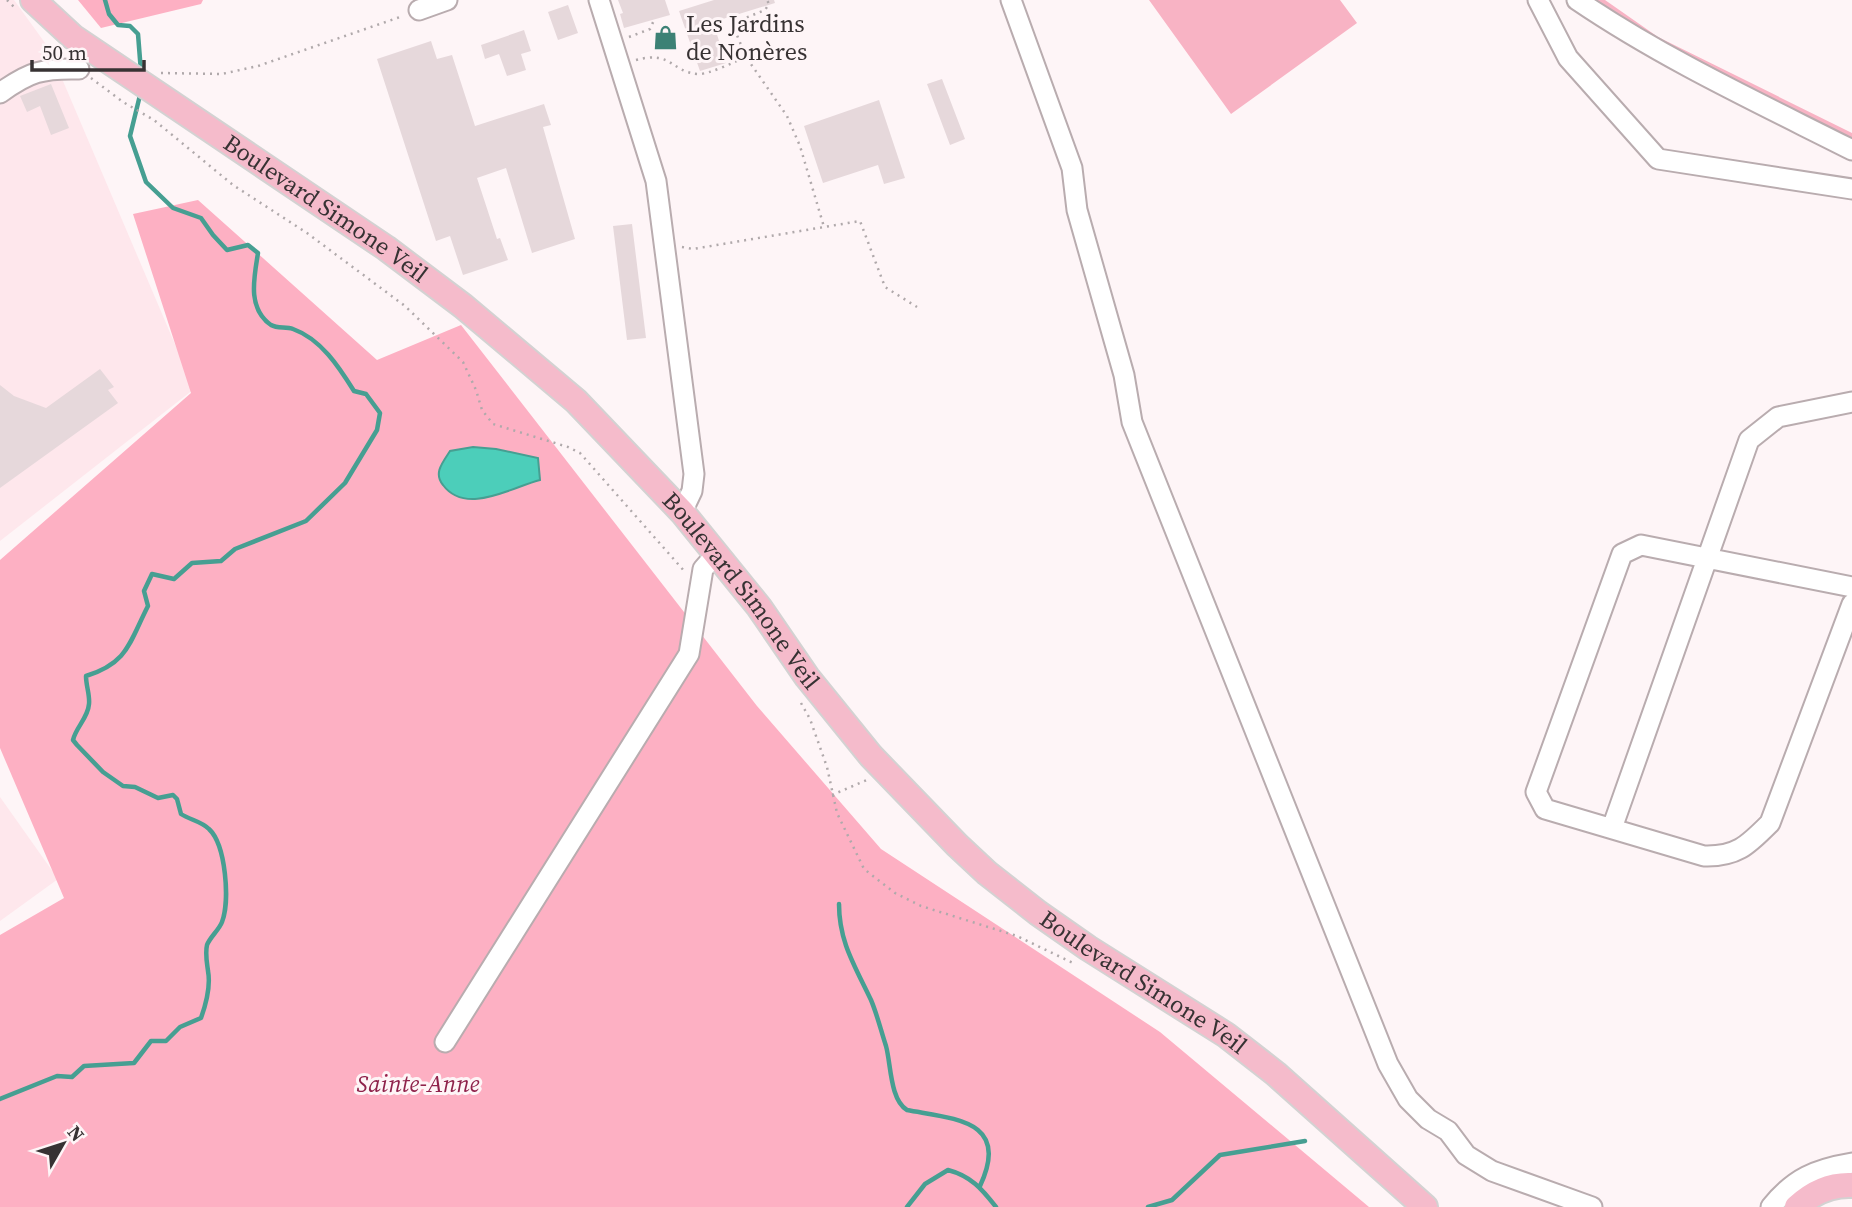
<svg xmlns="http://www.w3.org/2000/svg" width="1852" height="1207" viewBox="0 0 1852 1207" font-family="'Source Serif 4',serif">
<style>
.built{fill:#fee7ec}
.green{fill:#f8b3c4}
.forest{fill:#fdb0c3}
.water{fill:#4cceba;stroke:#469f92;stroke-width:2}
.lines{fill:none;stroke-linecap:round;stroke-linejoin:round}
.stream{stroke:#469f92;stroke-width:4.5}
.building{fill:#e6d8db}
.minor-casing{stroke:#b9acaf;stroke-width:23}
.major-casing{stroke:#d3d2d2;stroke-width:28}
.path{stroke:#b0a9ab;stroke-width:2.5;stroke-dasharray:2 5;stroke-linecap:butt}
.minor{stroke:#fff;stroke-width:19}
.major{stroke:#f5bbcb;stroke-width:24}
.labels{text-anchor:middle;stroke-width:6;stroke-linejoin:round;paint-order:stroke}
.poi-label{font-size:24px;fill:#373233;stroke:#fef5f7;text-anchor:start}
.street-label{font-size:24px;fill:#373233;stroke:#fef5f7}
.park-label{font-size:24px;font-style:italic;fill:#8f224b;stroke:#fef5f7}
</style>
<rect width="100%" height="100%" fill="#fef5f7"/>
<!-- built -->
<path class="built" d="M0 0H14L58 61 60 74 194 389 0 541Z
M0 797 58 879 0 921Z"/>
<!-- green -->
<path class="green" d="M1149 0H1340L1357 23 1231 114Z
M1591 0H1605L1658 37 1852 133V141L1655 43Z"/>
<!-- forest -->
<path class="forest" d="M78 0H203L201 4 101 28Z
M198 200 377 360 461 325 757 706 881 849 1160 1032 1369 1207H0V935L64 898 0 748V560L191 393 133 214Z"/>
<!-- water -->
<path class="water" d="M473 447 496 449 538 458 540 480C512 487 466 516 443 485 433 473 443 462 450 451Z"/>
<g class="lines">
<!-- stream -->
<path class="stream" d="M105 0 109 14 118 25 130 26 138 34 141 72
M839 904C839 942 855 966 871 1000 877 1014 881 1031 886 1046 891 1064 890 1100 907 1110 955 1119 1011 1120 980 1186
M0 1099 57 1076 72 1077 84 1066 134 1063 151 1041H166L180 1027 201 1018C206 1004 211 987 208 971 207 963 205 954 207 945 210 937 219 930 222 922 230 901 226 845 209 829 201 821 190 820 181 814L177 799 173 795 158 798 135 787 123 786 103 772 77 745 73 740C76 727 88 718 89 704 90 695 86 686 86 676 128 663 129 643 148 606L144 591 152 574 174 579 192 563 221 561 235 549 306 521 345 483 377 430 380 413 366 394 354 391C339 367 321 339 293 329 286 326 278 329 271 325 247 308 254 278 258 253L248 245 227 250 213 235 201 218 173 208 146 182 130 136 141 91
M907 1207 925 1184 948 1170C971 1176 982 1189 996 1207
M1148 1207 1172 1200 1220 1155 1305 1141"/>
</g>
<!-- building -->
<path class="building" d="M618 0H665L670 15 624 28 620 14 623 13Z
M714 0H774L775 3 713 22 726 63 700 71 679 11Z
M568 5 578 33 558 40 548 12Z
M524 30 531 51 521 54 526 70 507 76 499 54 485 59 481 45Z
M431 41 437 59 452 55 475 126 544 104 551 125 543 127 575 239 532 253 506 168 477 178 497 239 500 238 508 260 463 275 450 236 436 241 377 59Z
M942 79 965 139 950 145 927 84Z
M51 84 69 128 51 135 40 106 27 112 20 96Z
M879 100 905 178 884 184 878 165 823 183 804 126Z
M632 224 646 338 627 340 613 226Z
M100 369 114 387 108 390 118 403 0 488V385L14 396 46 408Z"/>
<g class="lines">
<defs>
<path id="minor" d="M599 0 656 181 694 474 692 491 682 512
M1011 0 1072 168 1077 210 1124 375 1132 422 1388 1064 1408 1099 1428 1119 1448 1131 1466 1155 1492 1171 1592 1207
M1538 0 1568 58 1658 159 1852 189
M1577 0C1664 59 1759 103 1852 150
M419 10 447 0
M0 93C29 72 42 68 79 69
M1852 587 1641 545 1622 554 1536 792 1545 809 1704 856C1737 857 1748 845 1770 823L1852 604
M1612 828 1749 440 1778 417 1852 402
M445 1042 689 654 703 569 717 553
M1771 1207C1794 1178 1816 1169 1852 1163"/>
<g id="major">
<path id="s1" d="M33 0 73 37 386 248 463 306 576 401 682 512 759 607 807 677 871 756 957 845 987 873 1038 913 1088 948 1226 1035 1276 1074 1425 1207"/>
<path d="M1797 1207C1812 1193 1831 1184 1852 1185"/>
</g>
</defs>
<!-- minor casing -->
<use href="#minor" class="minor-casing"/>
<!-- major casing -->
<use href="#major" class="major-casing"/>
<!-- path -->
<path class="path" d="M7 0 14 7
M629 37 650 29 654 20
M746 57 734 28 738 21 765 10 769 4 767 0
M636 60C673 50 671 73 699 74 710 74 734 62 746 57L787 116 800 146 824 227
M161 73 222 74 258 66 403 16
M91 78 123 102 154 120 233 185 307 233 405 306 463 362 476 390 482 410 493 424 568 447 580 453 686 573
M682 247 693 249 860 221 885 287 917 307
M801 703 810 719 827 767 837 813 864 869 895 893 921 906 1017 936 1073 963
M832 795 867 780"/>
<!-- minor -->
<use href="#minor" class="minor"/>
<!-- major -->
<use href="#major" class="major"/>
</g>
<!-- icons -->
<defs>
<symbol id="shop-bare" viewBox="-9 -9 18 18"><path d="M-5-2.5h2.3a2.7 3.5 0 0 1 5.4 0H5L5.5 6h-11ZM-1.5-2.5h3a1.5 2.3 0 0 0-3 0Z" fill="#3c8175" stroke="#fef5f7" stroke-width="2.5" paint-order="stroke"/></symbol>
</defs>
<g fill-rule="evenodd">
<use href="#shop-bare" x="648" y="20" width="35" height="35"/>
</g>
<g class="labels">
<!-- poi labels -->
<g class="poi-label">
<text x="686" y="32">Les Jardins<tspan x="686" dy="28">de Nonères</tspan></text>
</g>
<!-- street labels -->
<g class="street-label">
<text dy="8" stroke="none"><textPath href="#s1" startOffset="360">Boulevard Simone Veil</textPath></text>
<text dy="8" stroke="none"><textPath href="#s1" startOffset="928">Boulevard Simone Veil</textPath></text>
<text dy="8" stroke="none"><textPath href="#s1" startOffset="1494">Boulevard Simone Veil</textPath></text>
</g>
<!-- park labels -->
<g class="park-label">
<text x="418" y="1092">Sainte-Anne</text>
</g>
</g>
<!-- north arrow -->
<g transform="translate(63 1144) rotate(51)" stroke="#fef5f7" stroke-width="5" paint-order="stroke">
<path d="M0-5L12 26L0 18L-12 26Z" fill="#373233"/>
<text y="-10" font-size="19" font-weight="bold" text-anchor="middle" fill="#373233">N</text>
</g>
<!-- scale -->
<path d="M32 60v10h112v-10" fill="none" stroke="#373233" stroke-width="3.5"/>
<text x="42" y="60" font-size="21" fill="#373233" stroke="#fef5f7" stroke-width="5" paint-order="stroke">50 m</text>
</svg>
